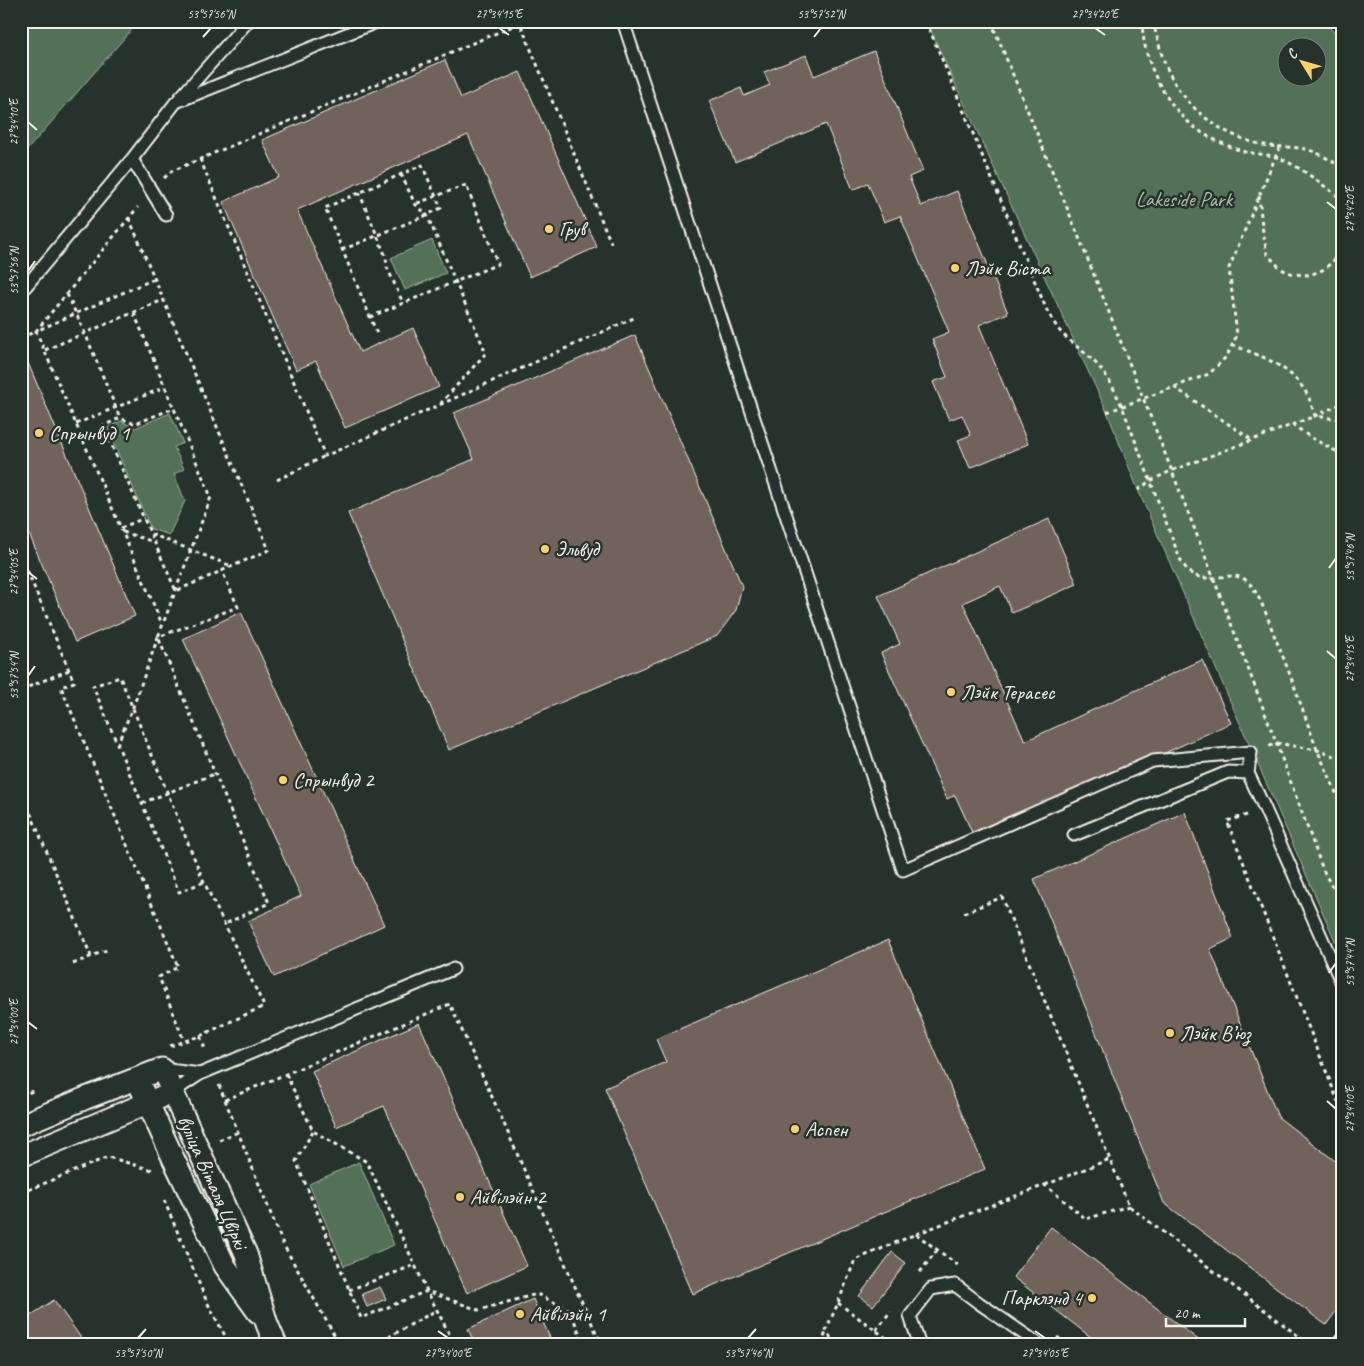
<svg xmlns="http://www.w3.org/2000/svg" width="1364" height="1366" viewBox="0 0 1364 1366" font-family="Caveat,sans-serif">
<style>
.green{fill:#527159;stroke:#a3b1a0;fill-rule:evenodd}
.building{fill:#71645c;stroke:#f4f1e8}
.lines{fill:none;stroke-linecap:round;stroke-linejoin:round}
.service-casing{stroke:#f4f1e8;stroke-width:15}
.minor-casing{stroke:#f4f1e8;stroke-width:25}
.path{stroke:#f4f1e8;stroke-width:3;stroke-dasharray:4 4;stroke-linecap:butt}
.service{stroke:#26332d;stroke-width:11}
.minor{stroke:#26332d;stroke-width:21}
.ticks{fill:none;stroke:#f4f1e8;stroke-width:2}
.poi-dot{fill:#ffd166;stroke:#26332d;stroke-width:2}
.labels{text-anchor:middle;stroke-width:5;stroke-linejoin:round;paint-order:stroke}
.park-label{font-size:21px;fill:#b3beaf;stroke:#26332d}
.poi-label{font-size:21px;fill:#f4f1e8;stroke:#26332d;text-anchor:start}
.street-label{font-size:21px;fill:#f4f1e8;stroke:#26332d}
.neatline{fill:none;stroke:#f4f1e8;stroke-width:2}
.ticks-label{font-size:12px;text-anchor:middle;fill:#f4f1e8}
</style>
<rect width="100%" height="100%" fill="#26332d"/>
<filter id="ink" filterUnits="userSpaceOnUse"><feTurbulence type="fractalNoise" baseFrequency=".02" numOctaves="2"/><feDisplacementMap in="SourceGraphic" scale="10" xChannelSelector="R" yChannelSelector="G"/><feConvolveMatrix kernelMatrix="1 2 1 2 8 2 1 2 1" color-interpolation-filters="sRGB"/></filter>
<g filter="url(#ink)">
<!-- green -->
<path class="green" d="M21 21H139L21 157Z
M926 21H1322L1343 40V959L1138 490 1107 412ZM1286 48H1316V78H1286Z
M432 240 446 273 405 290 391 258Z
M170 413 183 443 174 447 184 469 174 474 185 501 169 535 151 529 107 428 121 421 135 428Z
M359 1162 394 1245 344 1266 309 1184Z"/>
<!-- building -->
<path class="building" d="M874 51 923 171 909 177 921 206 957 191 1008 313 979 325 1028 444 970 468 958 440 971 435 962 415 949 420 933 382 947 377 932 339 949 332 900 216 884 222 868 183 853 190 826 124 735 162 709 101 741 88 744 96 770 85 764 72 806 55 814 76Z
M445 60 461 98 520 72 597 247 530 277 468 135 297 210 360 352 413 328 439 387 345 428 316 361 296 370 223 202 279 177 262 140Z
M635 335 742 586 736 610 717 636 449 750 348 513 474 459 454 413Z
M21 351H23L135 616 75 642 21 515Z
M1049 519 1077 584 1012 613 1000 586 963 603 1025 741 1202 660 1231 723 975 839 955 795 947 799 881 653 900 644 878 596Z
M241 612 384 925 274 977 248 921 301 896 183 639Z
M1185 812 1233 938 1210 949 1278 1117 1343 1167V1302L1326 1325 1164 1203 1034 879Z
M888 940 985 1169 693 1294 605 1088 666 1062 656 1039Z
M419 1023 527 1266 467 1293 384 1106 336 1127 312 1071Z
M1051 1227 1205 1345H1101L1013 1277Z
M892 1252 906 1263 873 1306 859 1296Z
M380 1287 386 1299 367 1307 362 1294Z
M533 1299 553 1345H475L468 1329Z
M54 1300 86 1345H22L29 1340 21 1328V1322Z"/>
<g class="lines">
<defs>
<path id="service" d="M623 21 903 870 1153 761 1251 752 1248 773 1265 809 1343 986
M179 99 248 21
M132 159 166 215
M21 292 132 159 176 102 379 21
M1074 835 1228 772 1248 773
M162 1069 200 1074
M173 1092 200 1074 453 969
M921 1345 919 1343 910 1316 931 1289 955 1285 979 1303 1040 1345"/>
<path id="minor" d="M137 1079 174 1160 225 1266 258 1312
M21 1125 86 1098 162 1069 246 1254 267 1324 276 1345
M21 1156 159 1098"/>
</defs>
<!-- service casing -->
<use href="#service" class="service-casing"/>
<!-- minor casing -->
<use href="#minor" class="minor-casing"/>
<!-- path -->
<path class="path" d="M926 21 1048 313C1052 318 1055 325 1059 330 1071 344 1088 353 1100 368 1110 379 1115 392 1122 406L1180 559C1183 563 1186 569 1189 572 1210 588 1234 565 1250 584 1262 599 1269 622 1276 640 1291 675 1303 711 1316 747 1321 759 1327 771 1332 783 1336 792 1339 802 1343 811
M991 21C1106 302 1219 584 1323 870L1331 885 1343 898
M1142 21C1143 63 1166 108 1201 132 1213 140 1228 146 1242 151 1253 154 1265 154 1276 157 1301 166 1322 185 1343 200
M1154 21C1154 29 1157 36 1159 44 1170 94 1210 132 1259 144 1274 148 1290 146 1305 149 1319 152 1331 161 1343 168
M200 159 325 456 636 317
M401 174 415 204 427 215 486 353 441 403
M164 178 172 171 520 23 611 243
M359 192 386 257 387 267 403 303
M1259 196 1262 226 1267 254 1281 269 1293 274 1310 275 1325 269 1343 250
M129 218 269 550 176 591 103 426 120 418 135 424 174 408
M342 250 427 215 441 208 422 165 325 208 378 336
M154 279 36 331 162 624
M67 294 85 333 120 418
M134 313 211 497 158 637 269 903 225 924
M370 317 498 264 466 185 415 204
M21 338 36 331 138 207
M1232 345C1262 356 1294 367 1309 398 1311 403 1313 410 1315 416L1343 420
M45 350 163 300
M1174 387 1252 440
M1107 412 1209 374 1227 356 1237 335 1229 268 1280 146
M76 424 165 387
M1292 424 1310 437 1343 455
M277 480 325 456
M1138 490 1150 481 1171 471 1315 416 1343 403
M121 528 144 518
M123 532 154 542
M151 534 231 566
M21 556 74 682 61 687 178 967 159 977 184 1041
M21 690 69 670
M117 745 133 707 158 637 238 607 222 571
M1269 746 1277 743 1317 750 1343 759
M21 791 91 956
M142 803 214 774
M1247 815 1227 821 1343 1114
M964 913 1002 897 1129 1206 1310 1345
M73 964 109 949
M200 1036 264 1006 204 882 120 677 93 686 179 892 204 882
M170 1046 200 1036 206 1051
M286 1074 313 1131 367 1162 427 1291 455 1345
M219 1085 283 1244 340 1345
M21 1095 33 1091
M225 1100 450 1004 498 1110 580 1298 602 1345
M313 1131 296 1161 361 1318 427 1291 478 1310 537 1294 570 1310 584 1345
M219 1140 238 1132
M1045 1185 1110 1159
M21 1193 108 1157 152 1170
M164 1200 207 1302 230 1345
M916 1234 959 1266
M920 1272 937 1250
M349 1290 415 1265
M838 1303 896 1345
M876 1330 891 1311
M1057 1337 1067 1345
M374 1345 437 1310
M822 1345 826 1331
M835 1345 826 1330 838 1303 855 1260 916 1234 1045 1185 1086 1219 1129 1206
M1330 1345 1343 1327"/>
<!-- service -->
<use href="#service" class="service"/>
<!-- minor -->
<use href="#minor" class="minor"/>
</g>
</g>
<!-- ticks -->
<path class="ticks" d="M499 28 509 35M1095 28 1105 35M203 37 211 28M814 37 821 28M28 122 37 130M1327 202 1336 209M28 271 35 261M1329 568 1336 558M28 572 37 579M1327 651 1336 659M28 676 35 666M1329 973 1336 963M28 1022 37 1029M1327 1101 1336 1109M438 1331 448 1338M1035 1331 1045 1338M138 1338 146 1329M748 1338 756 1329"/>
<!-- markers -->
<g class="poi-dot">
<circle cx="549" cy="229" r="5"/>
<circle cx="955" cy="268" r="5"/>
<circle cx="39" cy="433" r="5"/>
<circle cx="545" cy="549" r="5"/>
<circle cx="951" cy="692" r="5"/>
<circle cx="283" cy="780" r="5"/>
<circle cx="1170" cy="1033" r="5"/>
<circle cx="795" cy="1129" r="5"/>
<circle cx="460" cy="1197" r="5"/>
<circle cx="1092" cy="1298" r="5"/>
<circle cx="520" cy="1314" r="5"/>
</g>
<g class="labels">
<!-- park labels -->
<g class="park-label">
<text x="1184" y="206">Lakeside Park</text>
</g>
<!-- poi labels -->
<g class="poi-label">
<text x="559" y="236">Грув</text>
<text x="965" y="275">Лэйк Вiста</text>
<text x="49" y="440">Спрынвуд 1</text>
<text x="555" y="556">Эльвуд</text>
<text x="961" y="699">Лэйк Терасес</text>
<text x="293" y="787">Спрынвуд 2</text>
<text x="1180" y="1040">Лэйк В’юз</text>
<text x="805" y="1136">Аспен</text>
<text x="470" y="1204">Айвілэйн 2</text>
<text x="1082" y="1305" text-anchor="end">Парклэнд 4</text>
<text x="530" y="1321">Айвілэйн 1</text>
</g>
<!-- street labels -->
<g class="street-label">
<text transform="translate(213 1182) rotate(66)" y="7">вуліца Віталя Цвіркі</text>
</g>
</g>
<!-- margin -->
<rect width="1364" height="1366" fill="none" stroke="#26332d" stroke-width="55"/>
<!-- north arrow -->
<g transform="translate(1302 62) rotate(307)"><circle r="24" fill="#26332d" stroke="#787f78"/>
<path d="M0-4L9 19L0 12L-9 19Z" fill="#ffd166"/>
<text y="-8" font-size="14" font-weight="bold" text-anchor="middle" fill="#f4f1e8">С</text>
</g>
<!-- scale -->
<path d="M1166 1318v8h79v-8" fill="none" stroke="#f4f1e8" stroke-width="2.5"/>
<text x="1174" y="1318" font-size="15" fill="#f4f1e8" stroke="#26332d" stroke-width="4" paint-order="stroke">20 m</text>
<rect x="28" y="28" width="1308" height="1310" class="neatline"/>
<g class="ticks-label">
<text x="211" y="18">53°57'56"N</text>
<text x="499" y="18">27°34'15"E</text>
<text x="821" y="18">53°57'52"N</text>
<text x="1095" y="18">27°34'20"E</text>
<text transform="translate(14 122) rotate(-90)" y="4">27°34'10"E</text>
<text transform="translate(1350 209) rotate(-90)" y="4">27°34'20"E</text>
<text transform="translate(14 271) rotate(-90)" y="4">53°57'56"N</text>
<text transform="translate(1350 558) rotate(-90)" y="4">53°57'46"N</text>
<text transform="translate(14 572) rotate(-90)" y="4">27°34'05"E</text>
<text transform="translate(1350 659) rotate(-90)" y="4">27°34'15"E</text>
<text transform="translate(14 676) rotate(-90)" y="4">53°57'54"N</text>
<text transform="translate(1350 963) rotate(-90)" y="4">53°57'44"N</text>
<text transform="translate(14 1022) rotate(-90)" y="4">27°34'00"E</text>
<text transform="translate(1350 1109) rotate(-90)" y="4">27°34'10"E</text>
<text x="138" y="1357">53°57'50"N</text>
<text x="448" y="1357">27°34'00"E</text>
<text x="748" y="1357">53°57'46"N</text>
<text x="1045" y="1357">27°34'05"E</text>
</g>
</svg>
